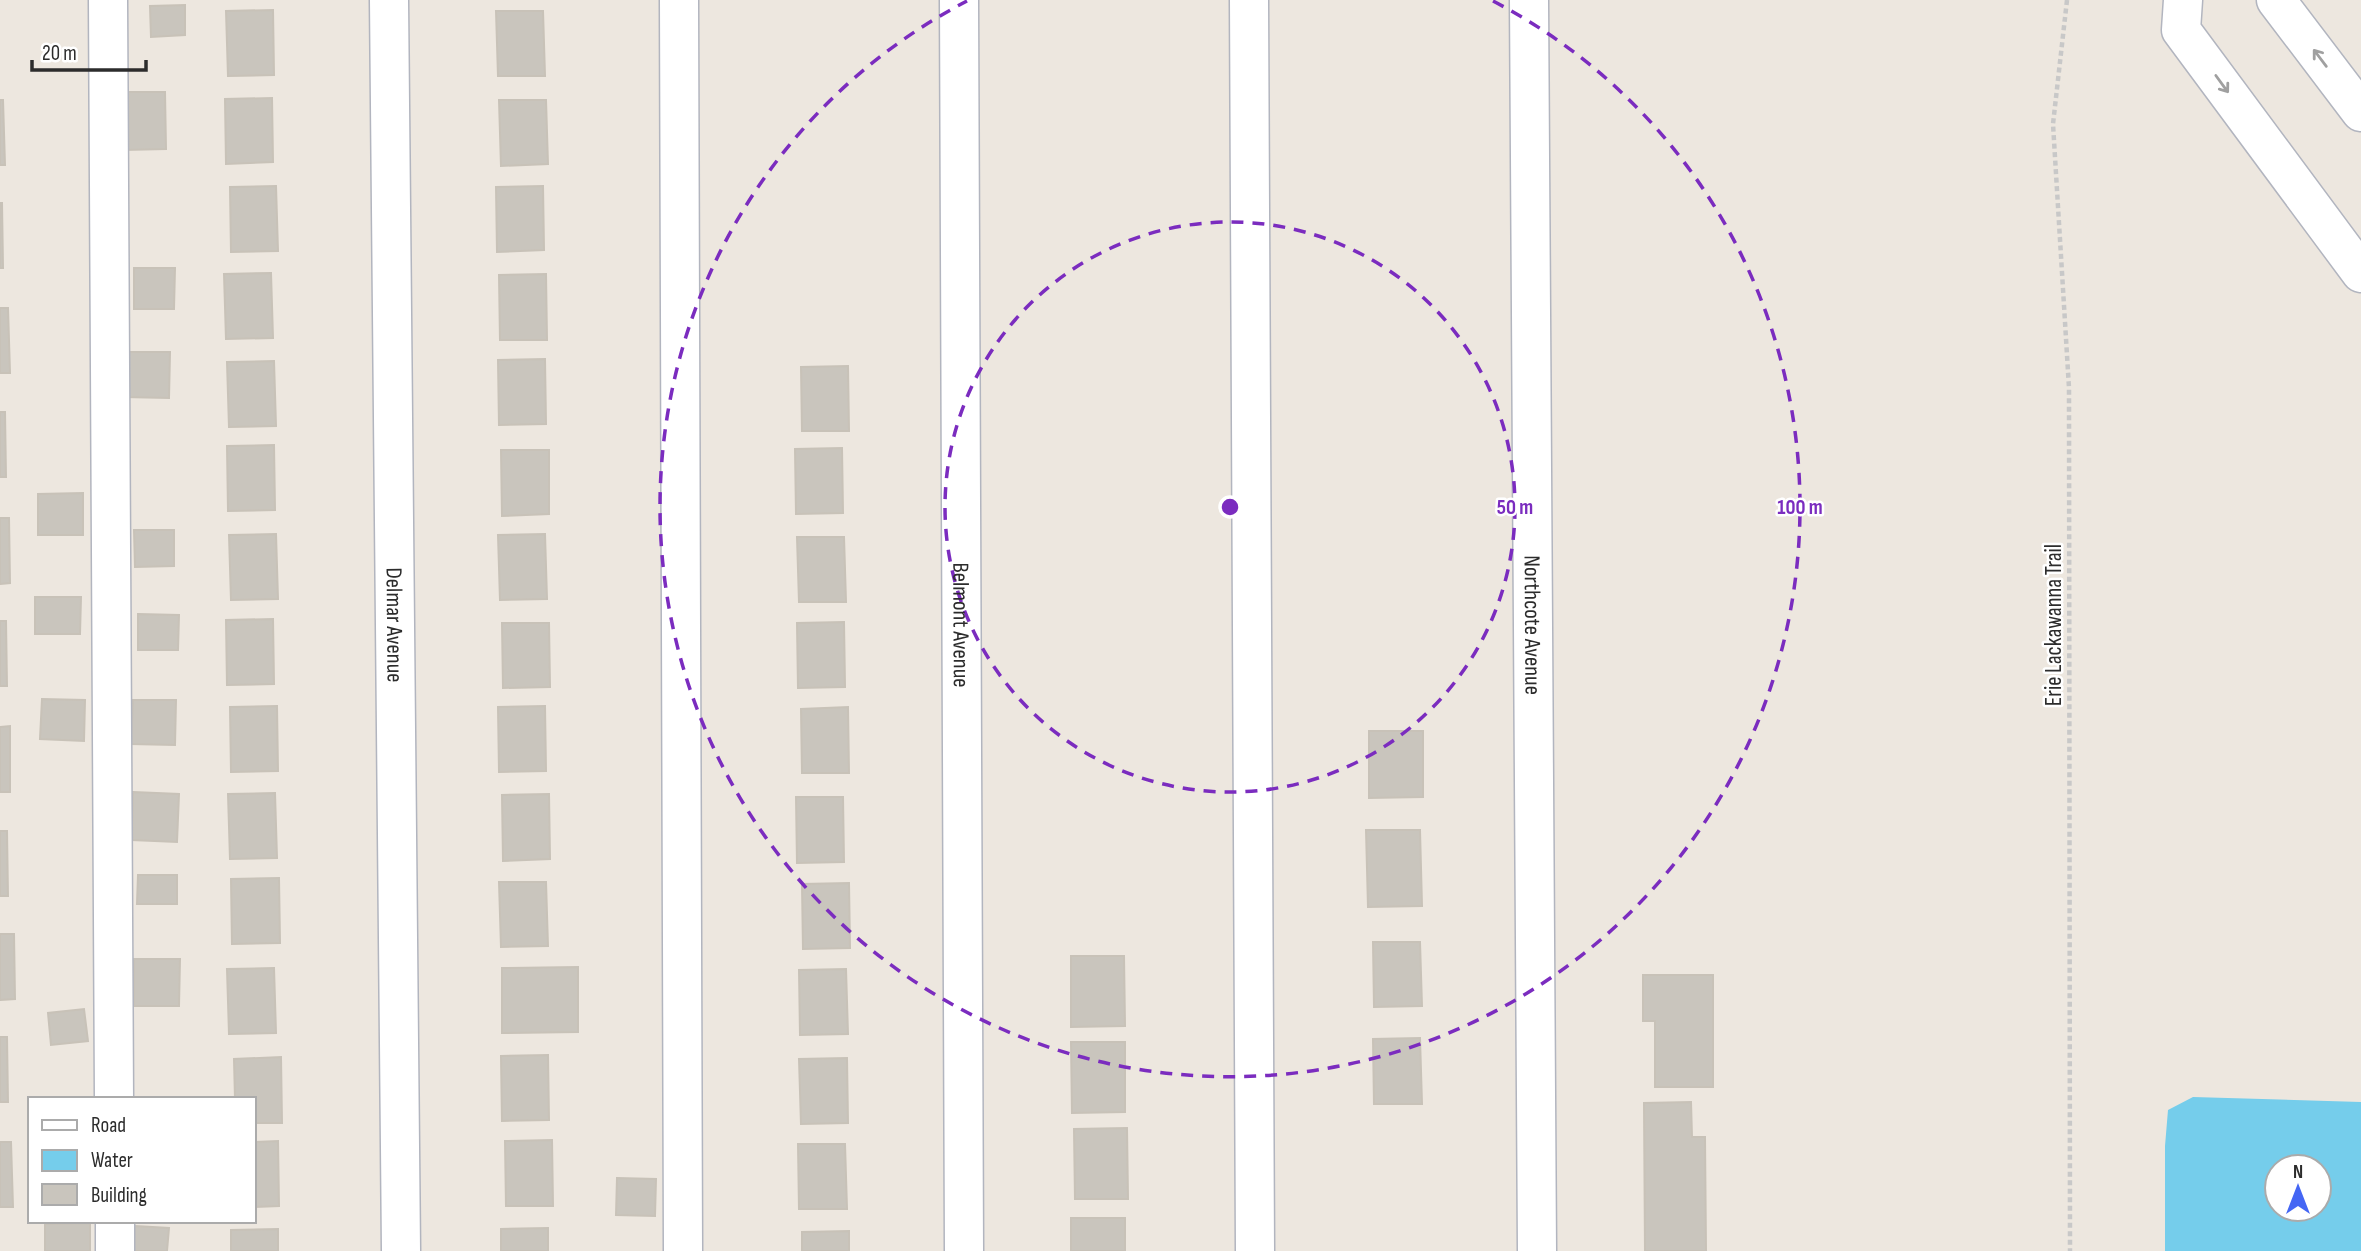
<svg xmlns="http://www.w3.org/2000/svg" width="2361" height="1251" viewBox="0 0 2361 1251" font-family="'Sofia Sans Condensed',sans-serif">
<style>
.water{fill:#75cdeb;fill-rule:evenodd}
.building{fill:#c9c5bd;stroke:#c8c2b8;stroke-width:2}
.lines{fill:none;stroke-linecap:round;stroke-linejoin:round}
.minor-casing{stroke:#b2b5bf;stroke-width:41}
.path{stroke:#c8c8c8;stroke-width:4.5;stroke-dasharray:5 3.5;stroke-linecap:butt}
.minor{stroke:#fff;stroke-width:38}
.oneway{stroke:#a0a0a0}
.ring{fill:none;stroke:#7b2cbf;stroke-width:3.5;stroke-dasharray:12 9}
.labels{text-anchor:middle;stroke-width:5;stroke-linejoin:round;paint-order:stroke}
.street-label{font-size:23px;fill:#2c2c2c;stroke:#fff}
.centre{fill:#7b2cbf;stroke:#fff;stroke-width:3.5}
.ring-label{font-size:21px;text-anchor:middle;font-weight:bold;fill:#7b2cbf;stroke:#fff;stroke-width:5;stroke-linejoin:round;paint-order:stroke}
</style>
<rect width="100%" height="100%" fill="#ede7df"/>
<!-- water -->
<path class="water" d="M2193 1097 2361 1102V1251H2165V1146L2168 1110ZM2277 1167H2319V1209H2277Z"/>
<!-- building -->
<path class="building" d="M185 5V35L151 37 150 6Z
M273 10 274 75 228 76 226 11Z
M496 11H543L545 76H498Z
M123 92H165L166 149 124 150Z
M272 98 273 162 226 164 225 99Z
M0 100H3L5 165H0Z
M499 100H546L548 164 501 166Z
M276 186 278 251 231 252 230 187Z
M543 186 544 250 497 252 496 187Z
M0 203H2L3 268H0Z
M134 268H175L174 309H134Z
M271 273 273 338 226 339 224 274Z
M546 274 547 340H500L499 275Z
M0 308H8L10 373H0Z
M125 352H170L169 398 124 397Z
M545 359 546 424 499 425 498 360Z
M274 361 276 426 229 427 227 362Z
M848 366 849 431H802L801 367Z
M0 412H5L6 477H0Z
M274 445 275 510 228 511 227 446Z
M842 448 843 513 796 514 795 449Z
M501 450H549V514L502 516Z
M83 493V535H38V494Z
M0 518H9L10 583 0 584Z
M134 530H174V566L135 567Z
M276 534 278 599 231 600 229 535Z
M545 534 547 599 500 600 498 535Z
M797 537H844L846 602H799Z
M35 597H81L80 634H35Z
M138 614 179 615 178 650H138Z
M273 619 274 684 227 685 226 620Z
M0 621H6L7 686H0Z
M844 622 845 687 798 688 797 623Z
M502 623H549L550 687 503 688Z
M42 699 85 700 84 741 40 739Z
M133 700H176L175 745 131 744Z
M277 706 278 771 231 772 230 707Z
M545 706 546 771 499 772 498 707Z
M848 707 849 773H802L801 709Z
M10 726V792H0V727Z
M1369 731H1423V797L1369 798Z
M133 792 179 794 177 842 132 840Z
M275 793 277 858 230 859 228 794Z
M549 794 550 859 503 861 502 795Z
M796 797H843L844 862 797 863Z
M1366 830H1420L1422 906 1368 907Z
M0 831H7L8 896H0Z
M138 875H177V904H137Z
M279 878 280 943 232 944 231 879Z
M499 882H546L548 946 501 947Z
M849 883 850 948 803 949 802 884Z
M0 934H14L15 999 0 1000Z
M1373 942H1420L1422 1006 1374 1007Z
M1071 956H1124L1125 1026 1071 1027Z
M134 959H180L179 1006H134Z
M578 967V1032L502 1033V968Z
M274 968 276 1033 229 1034 227 969Z
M846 969 848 1034 800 1035 799 970Z
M1643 975H1713V1087H1655V1021H1643Z
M84 1009 88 1041 51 1045 48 1013Z
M0 1037H7L8 1102H0Z
M1420 1038 1422 1104H1374L1373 1039Z
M1071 1042H1125V1112L1072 1113Z
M548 1055 549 1120 502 1121 501 1056Z
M281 1057 282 1123H254V1099H235L234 1059Z
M847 1058 848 1123 801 1124 799 1059Z
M1691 1102 1692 1137H1705L1706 1251H1645L1644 1103Z
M1127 1128 1128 1199H1075L1074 1129Z
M552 1140 553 1206H506L505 1141Z
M278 1141 279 1206 254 1207V1142Z
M0 1142H11L13 1207H0Z
M798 1144H845L847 1209H799Z
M617 1178 656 1179 655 1216 616 1215Z
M1071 1218H1125V1251H1071Z
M90 1223V1251H45V1224Z
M135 1226 169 1228 167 1251H134Z
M548 1228V1251H501V1229Z
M278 1229V1251H231V1230Z
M849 1231V1251H802V1232Z"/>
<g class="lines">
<defs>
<g id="minor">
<path d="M108 0 114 1099"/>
<path id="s1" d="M389 0 401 1251"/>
<path d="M679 0 683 1251"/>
<path id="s2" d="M959 0 964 1251"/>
<path d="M1249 0 1255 1251"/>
<path id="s3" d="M1529 0 1537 1251"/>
<path d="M2183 0 2181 30 2361 273"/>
<path d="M2276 0 2361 112"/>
<path d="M115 1221V1251"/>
</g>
</defs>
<!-- minor casing -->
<use href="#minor" class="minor-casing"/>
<!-- path -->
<path class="path" d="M2067 0 2053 124 2069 388 2070 1251"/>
<!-- minor -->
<use href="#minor" class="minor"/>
</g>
<!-- one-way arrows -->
<defs><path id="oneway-shaft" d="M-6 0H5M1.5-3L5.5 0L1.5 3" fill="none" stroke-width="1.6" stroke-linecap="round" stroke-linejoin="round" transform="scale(1.75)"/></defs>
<g class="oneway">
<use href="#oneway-shaft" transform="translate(2320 58) rotate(-127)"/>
<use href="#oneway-shaft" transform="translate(2222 84) rotate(54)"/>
</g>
<!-- distance rings -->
<g class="ring">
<circle cx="1230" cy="507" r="285"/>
<path d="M1493 1A570 570 0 1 1 967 1"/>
</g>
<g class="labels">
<!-- street labels -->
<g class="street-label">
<text dy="8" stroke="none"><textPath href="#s3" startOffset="625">Northcote Avenue</textPath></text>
<text transform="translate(2053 625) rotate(-90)" y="8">Erie Lackawanna Trail</text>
<text dy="8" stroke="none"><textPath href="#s1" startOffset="625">Delmar Avenue</textPath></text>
<text dy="8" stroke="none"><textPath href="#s2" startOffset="625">Belmont Avenue</textPath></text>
</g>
</g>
<circle cx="1230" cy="507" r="10" class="centre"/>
<g class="ring-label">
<text x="1515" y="514">50 m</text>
<text x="1800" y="514">100 m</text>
</g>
<!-- legend -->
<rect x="28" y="1097" width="228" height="126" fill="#ffffff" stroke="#ababab" stroke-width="2"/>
<rect x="42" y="1120" width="35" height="10" fill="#ffffff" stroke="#ababab" stroke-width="2"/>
<text x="91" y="1132" font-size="21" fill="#2c2c2c">Road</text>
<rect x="42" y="1150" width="35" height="21" fill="#75cdeb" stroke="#ababab" stroke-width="2"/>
<text x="91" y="1167" font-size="21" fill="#2c2c2c">Water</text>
<rect x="42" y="1184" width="35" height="21" fill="#c9c5bd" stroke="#ababab" stroke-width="2"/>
<text x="91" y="1202" font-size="21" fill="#2c2c2c">Building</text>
<!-- north arrow -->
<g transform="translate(2298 1188)"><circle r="33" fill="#ffffff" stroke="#ababab" stroke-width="2"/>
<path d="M0-5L12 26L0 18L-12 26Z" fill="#4466f4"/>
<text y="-10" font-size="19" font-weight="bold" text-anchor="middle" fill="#2c2c2c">N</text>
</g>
<!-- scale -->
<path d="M32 60v10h114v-10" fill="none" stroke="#2c2c2c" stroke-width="3.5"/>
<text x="42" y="60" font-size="21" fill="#2c2c2c" stroke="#ffffff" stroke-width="5" paint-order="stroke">20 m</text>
</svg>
